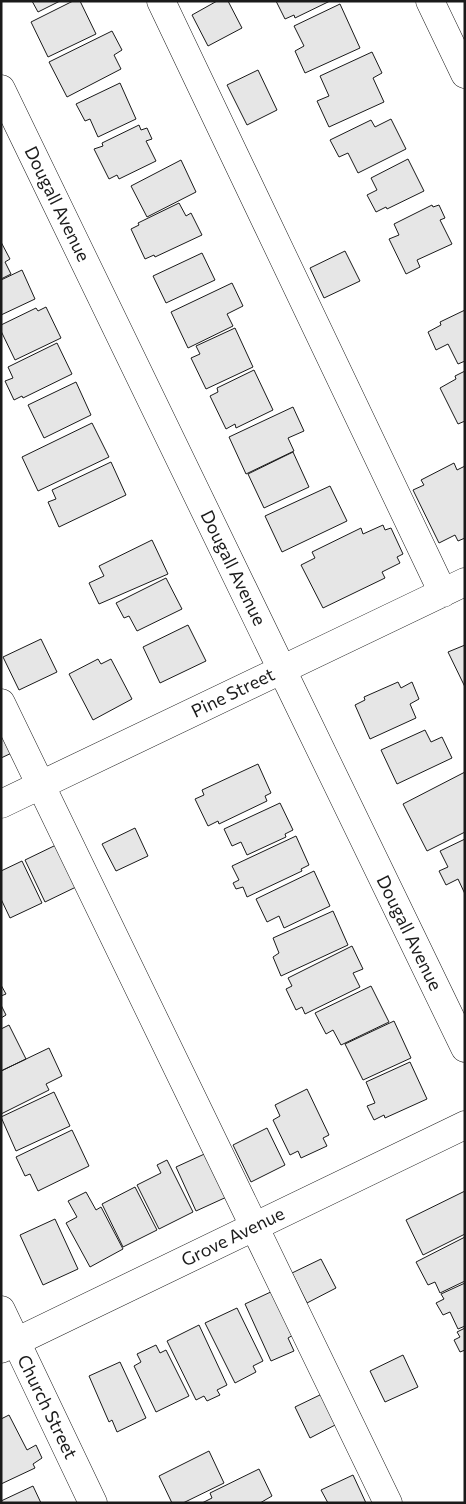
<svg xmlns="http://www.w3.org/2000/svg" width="466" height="1504" viewBox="0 0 466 1504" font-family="Commissioner,sans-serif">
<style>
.building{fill:#e6e6e6;stroke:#1a1a1a}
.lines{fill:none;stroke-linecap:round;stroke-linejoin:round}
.minor-casing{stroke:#1a1a1a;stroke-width:29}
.minor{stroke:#fff;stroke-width:28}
.labels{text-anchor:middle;stroke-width:4;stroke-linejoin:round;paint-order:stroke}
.street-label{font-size:18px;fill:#1a1a1a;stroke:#fff}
</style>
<rect width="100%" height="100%" fill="#fff"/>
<!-- building -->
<path class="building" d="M32 1H60L38 12Z
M73 1H80L96 34 48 57 31 22Z
M217 1H228L242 28 208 46 192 15Z
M276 1H330L295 18 294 15 285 19Z
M340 4 360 48 305 73 295 51 304 46 294 26Z
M112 31 122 50 114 55 121 69 67 97 49 62Z
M372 52 382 73 373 78 384 102 329 127 317 101 329 96 320 76Z
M258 70 277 110 247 125 227 85Z
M120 83 136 119 98 137 90 119 85 121 76 104Z
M391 119 406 149 358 173 348 153 339 157 330 140 371 120 375 127Z
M139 125 141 130 147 128 152 139 146 141 156 161 119 179 117 175 109 179 94 149 103 146 102 143Z
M408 159 424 191 387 209 386 207 376 212 367 195 377 190 371 178Z
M181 160 196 192 147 217 131 186Z
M179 203 186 216 191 213 202 235 155 257 154 255 145 259 131 229 139 225 138 223Z
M432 205 433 207 439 205 445 218 440 220 452 244 417 260 420 267 406 274 389 239 399 235 394 224Z
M1 242 10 259 5 262 11 274 1 279Z
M345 251 360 281 324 298 310 268Z
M202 253 215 280 166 303 153 276Z
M22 270 35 299 1 315V280Z
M232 283 243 306 227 314 233 326 188 348 171 312Z
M46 307 61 338 15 360 1 331V325L36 308 38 311Z
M465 310V361L458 364 448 344 436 350 428 332 441 325 440 322Z
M235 328 253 367 206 389 191 358 200 354 196 346Z
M57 343 72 374 23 398 22 396 14 400 5 381 13 378 8 367Z
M254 370 273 410 236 428 235 424 226 429 210 396 218 392 217 388Z
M465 371V421L458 424 440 388 456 379 455 376Z
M76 382 91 415 44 438 28 405Z
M293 407 304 431 288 438 294 451 246 474 229 437Z
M92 423 109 457 38 491 22 457Z
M293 452 309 487 264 508 248 474Z
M111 462 126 495 59 527 48 502 56 499 52 490Z
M454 463 457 470 465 466V538L458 541 455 535 439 543 413 490 424 485 421 480Z
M330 486 347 521 282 552 265 516Z
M383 525 385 530 391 528 403 554 397 557 400 563 382 572 385 578 323 608 301 565 315 558 312 552 361 528 363 534Z
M152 540 168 574 99 604 89 583 104 576 99 566Z
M166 578 182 609 137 631 129 616 124 618 116 603Z
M188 625 206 661 160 683 143 647Z
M41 639 57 672 19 690 3 657Z
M465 645V687L448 652Z
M98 659 101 664 111 659 132 699 93 720 69 674Z
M398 682 401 688 412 682 419 699 410 704 416 718 370 739 355 705 365 700 364 697Z
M1 720 16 751 1 758Z
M425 730 431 742 442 737 452 758 397 784 381 750Z
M258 764 271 793 265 796 267 801 219 824 218 821 208 826 195 799 204 795 202 790Z
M465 772V832L427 851 403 804Z
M280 803 293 830 285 834 286 837 247 855 241 842 232 846 224 829Z
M135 828 148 856 116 871 102 844Z
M296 836 309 865 301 869 302 871 247 897 243 887 236 889 233 883 239 880 232 866Z
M465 839V894L458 879 446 885 439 871 448 867 440 851Z
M56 845 76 887 45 902 25 860Z
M22 861 42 903 10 918 1 899V871Z
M314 871 330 906 284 928 279 916 267 922 256 899Z
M333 911 348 945 281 976 273 957 279 953 273 938Z
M352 946 363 969 353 973 360 987 305 1014 302 1007 296 1010 286 989 292 986 288 978Z
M1 985 6 994 1 996Z
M371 986 389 1022 341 1045 333 1030 326 1034 315 1013Z
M1 1005 6 1015 1 1018Z
M394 1021 411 1058 363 1080 345 1044Z
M9 1025 26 1059 1 1071V1029Z
M49 1048 62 1076 46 1084 49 1090 1 1114V1071Z
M410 1062 427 1099 385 1118 384 1115 374 1120 367 1106 375 1103 366 1082Z
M307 1089 329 1135 323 1138 327 1146 301 1158 298 1151 290 1155 273 1120 280 1116 275 1105Z
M54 1092 70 1126 16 1151 1 1117Z
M267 1128 285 1165 251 1182 233 1145Z
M72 1130 89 1166 38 1191 30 1174 25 1176 16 1157Z
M211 1151 231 1195 196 1211 176 1167Z
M167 1160 193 1212 159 1229 137 1185 161 1173 157 1165Z
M135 1187 157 1230 123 1247 102 1204Z
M465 1191V1234L423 1255 406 1220Z
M86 1192 96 1210 101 1207 123 1249 90 1267 66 1223 77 1217 68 1201Z
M55 1219 78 1269 43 1285 20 1235Z
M465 1237V1281L440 1293 435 1282 428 1285 416 1262Z
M321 1259 336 1288 307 1303 292 1273Z
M465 1283V1326L458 1329 450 1312 443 1315 436 1303 444 1299 441 1294Z
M275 1290 295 1334 288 1338 294 1351 271 1361 245 1304Z
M237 1308 263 1361 253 1366 256 1372 235 1383 205 1323Z
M199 1325 227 1385 217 1390 220 1395 207 1401 204 1396 196 1400 167 1341Z
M465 1328V1350L460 1352 454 1340 460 1337 457 1332Z
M156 1345 160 1353 166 1350 189 1396 156 1412 134 1366 141 1362 137 1354Z
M403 1355 418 1387 385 1402 370 1371Z
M120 1362 146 1418 117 1432 112 1420 109 1422 89 1376Z
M324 1393 339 1423 310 1438 295 1407Z
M9 1415 27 1450 36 1445 42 1458 33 1464 35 1468 1 1484V1419Z
M209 1451 224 1483 183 1503H172L159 1476Z
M259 1469 272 1496 260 1503H202L212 1498 210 1493Z
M353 1475 366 1503H328L321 1490Z
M33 1486 41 1503H1V1501Z"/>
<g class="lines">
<defs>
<path id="minor" d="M161 1 443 593
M430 1 465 74
M1 89 465 1048
M1 703 388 1503
M1 804 465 582
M1 1310 93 1503
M1 1349 465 1125"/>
</defs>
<!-- minor casing -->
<use href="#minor" class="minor-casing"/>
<!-- minor -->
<use href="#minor" class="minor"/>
</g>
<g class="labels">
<!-- street labels -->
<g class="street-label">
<text transform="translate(57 204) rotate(64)" y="6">Dougall Avenue</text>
<text transform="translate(233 568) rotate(64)" y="6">Dougall Avenue</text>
<text transform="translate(233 693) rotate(-26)" y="6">Pine Street</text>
<text transform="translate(409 933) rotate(64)" y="6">Dougall Avenue</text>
<text transform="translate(233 1237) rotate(-26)" y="6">Grove Avenue</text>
<text transform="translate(47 1407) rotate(64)" y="6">Church Street</text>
</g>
</g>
<!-- border -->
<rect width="466" height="1504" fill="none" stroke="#1a1a1a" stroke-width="5"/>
</svg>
